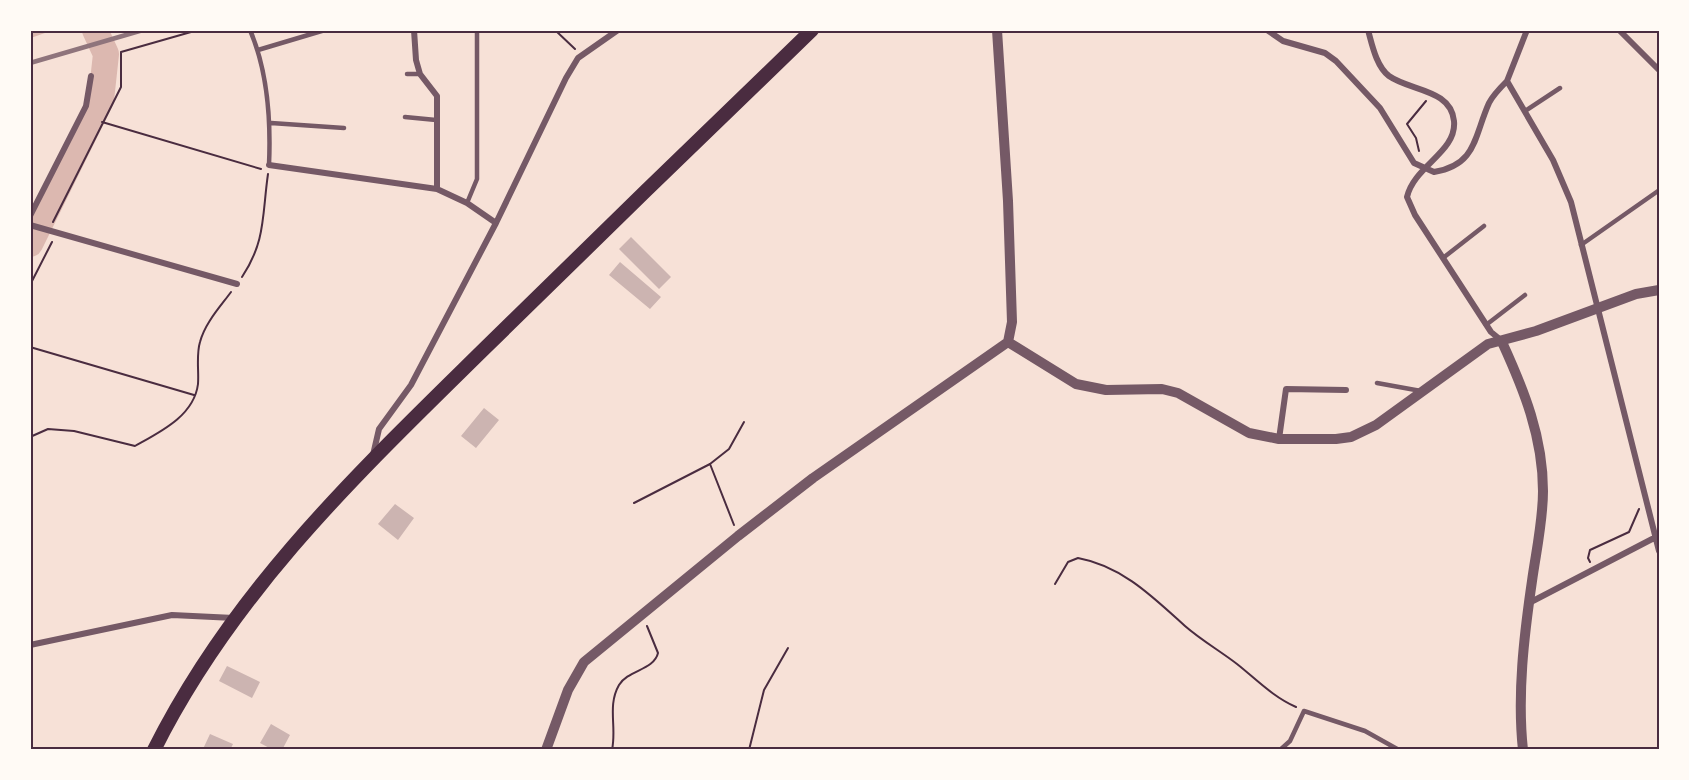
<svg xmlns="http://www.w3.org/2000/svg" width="1689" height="780" viewBox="0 0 1689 780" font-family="Jost,sans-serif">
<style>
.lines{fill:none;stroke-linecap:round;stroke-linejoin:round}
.stream{stroke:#dcb8b0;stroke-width:4.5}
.river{stroke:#dcb8b0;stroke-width:26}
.building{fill:#ccb4b1}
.path{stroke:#4a2c40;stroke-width:2}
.service{stroke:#755966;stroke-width:4.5}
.minor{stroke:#755966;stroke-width:6}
.tertiary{stroke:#755966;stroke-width:10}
.primary{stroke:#4a2c40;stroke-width:14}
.rail{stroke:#8f747c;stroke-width:4.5}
.neatline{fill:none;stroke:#4a2c40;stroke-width:2}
</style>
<rect width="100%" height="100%" fill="#f7e1d7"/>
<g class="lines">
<!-- stream -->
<path class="stream" d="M30 36 47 30"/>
<!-- river -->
<path class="river" d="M30 244 101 100 106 54 95 30"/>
</g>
<!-- building -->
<path class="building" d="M631 237 671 277 659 289 619 249Z
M620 262 661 297 650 309 609 275Z
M484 408 499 420 476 448 461 436Z
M395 504 414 518 398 540 378 524Z
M227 666 260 682 252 698 219 681Z
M271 724 290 735 282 750H273L260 743Z
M210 734 233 744 230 750 203 749Z"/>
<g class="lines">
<!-- path -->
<path class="path" d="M555 30 575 49
M102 122 261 169
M1419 151 1416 138 1407 124 1426 101
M53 222 121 87V52L198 30
M242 277C266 241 262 215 268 174
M30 285 52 242
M30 347 194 395
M30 437 48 429 74 431 135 446C160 432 194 416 198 384 199 371 196 355 200 342 205 323 220 307 231 292
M710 464 734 525
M634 503 710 464 729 449 744 422
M1590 562 1588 558 1590 550 1629 532 1639 509
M1055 584 1068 562 1078 558C1122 566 1153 597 1185 626 1201 640 1220 651 1237 664 1256 679 1273 697 1296 707
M612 750C617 727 607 706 619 685 628 670 654 670 658 653L647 626
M749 750 764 690 788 648"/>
<!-- service -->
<path class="service" d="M250 30C268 72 271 120 269 165
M258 50 325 30
M407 74H420
M1525 111 1560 88
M405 117 436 120
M271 123 344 128
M467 203 477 179V30
M1581 245 1658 191
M1443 258 1484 226
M1486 325 1525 295
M1377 383 1421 391
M1280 750 1290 741 1304 711 1365 731 1399 750"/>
<!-- minor -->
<path class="minor" d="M414 30 416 60 420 74 437 96V189
M1267 30 1283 41 1325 53 1336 61 1380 108 1414 163 1434 172C1477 165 1474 136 1489 103 1493 95 1500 88 1507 81
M1368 30C1372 44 1376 66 1389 76 1410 91 1451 89 1454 121 1457 152 1414 166 1407 197L1415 215 1491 332 1502 341
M1527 30 1507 81 1553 160 1571 202 1659 551
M1619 30 1659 70
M269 165 437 189 467 203 496 223
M30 216 86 106 91 76
M30 225 237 284
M1279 439 1286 389 1346 390
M373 455 379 429 411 385 496 223 566 78 578 58 618 30
M1529 603 1656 537
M30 645 172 615 234 618"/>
<!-- tertiary -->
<path class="tertiary" d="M1008 342 1076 384 1106 390 1162 389 1178 393 1249 433 1279 439H1336L1351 437 1376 425 1488 344 1536 331 1636 294 1659 290
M1502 342C1524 390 1543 437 1543 491 1543 521 1536 552 1532 581 1524 636 1517 695 1523 750
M546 750 568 690 584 662 738 536 813 478 1008 342 1012 322 1008 201 997 30"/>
<!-- primary -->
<path class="primary" d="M154 750C234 590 358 473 484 349 593 242 702 136 812 30"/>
<!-- rail -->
<path class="rail" d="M30 63 143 30"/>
</g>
<!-- border -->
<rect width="1689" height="780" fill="none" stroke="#fffaf5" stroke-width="63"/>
<rect x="32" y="32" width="1626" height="716" class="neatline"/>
</svg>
